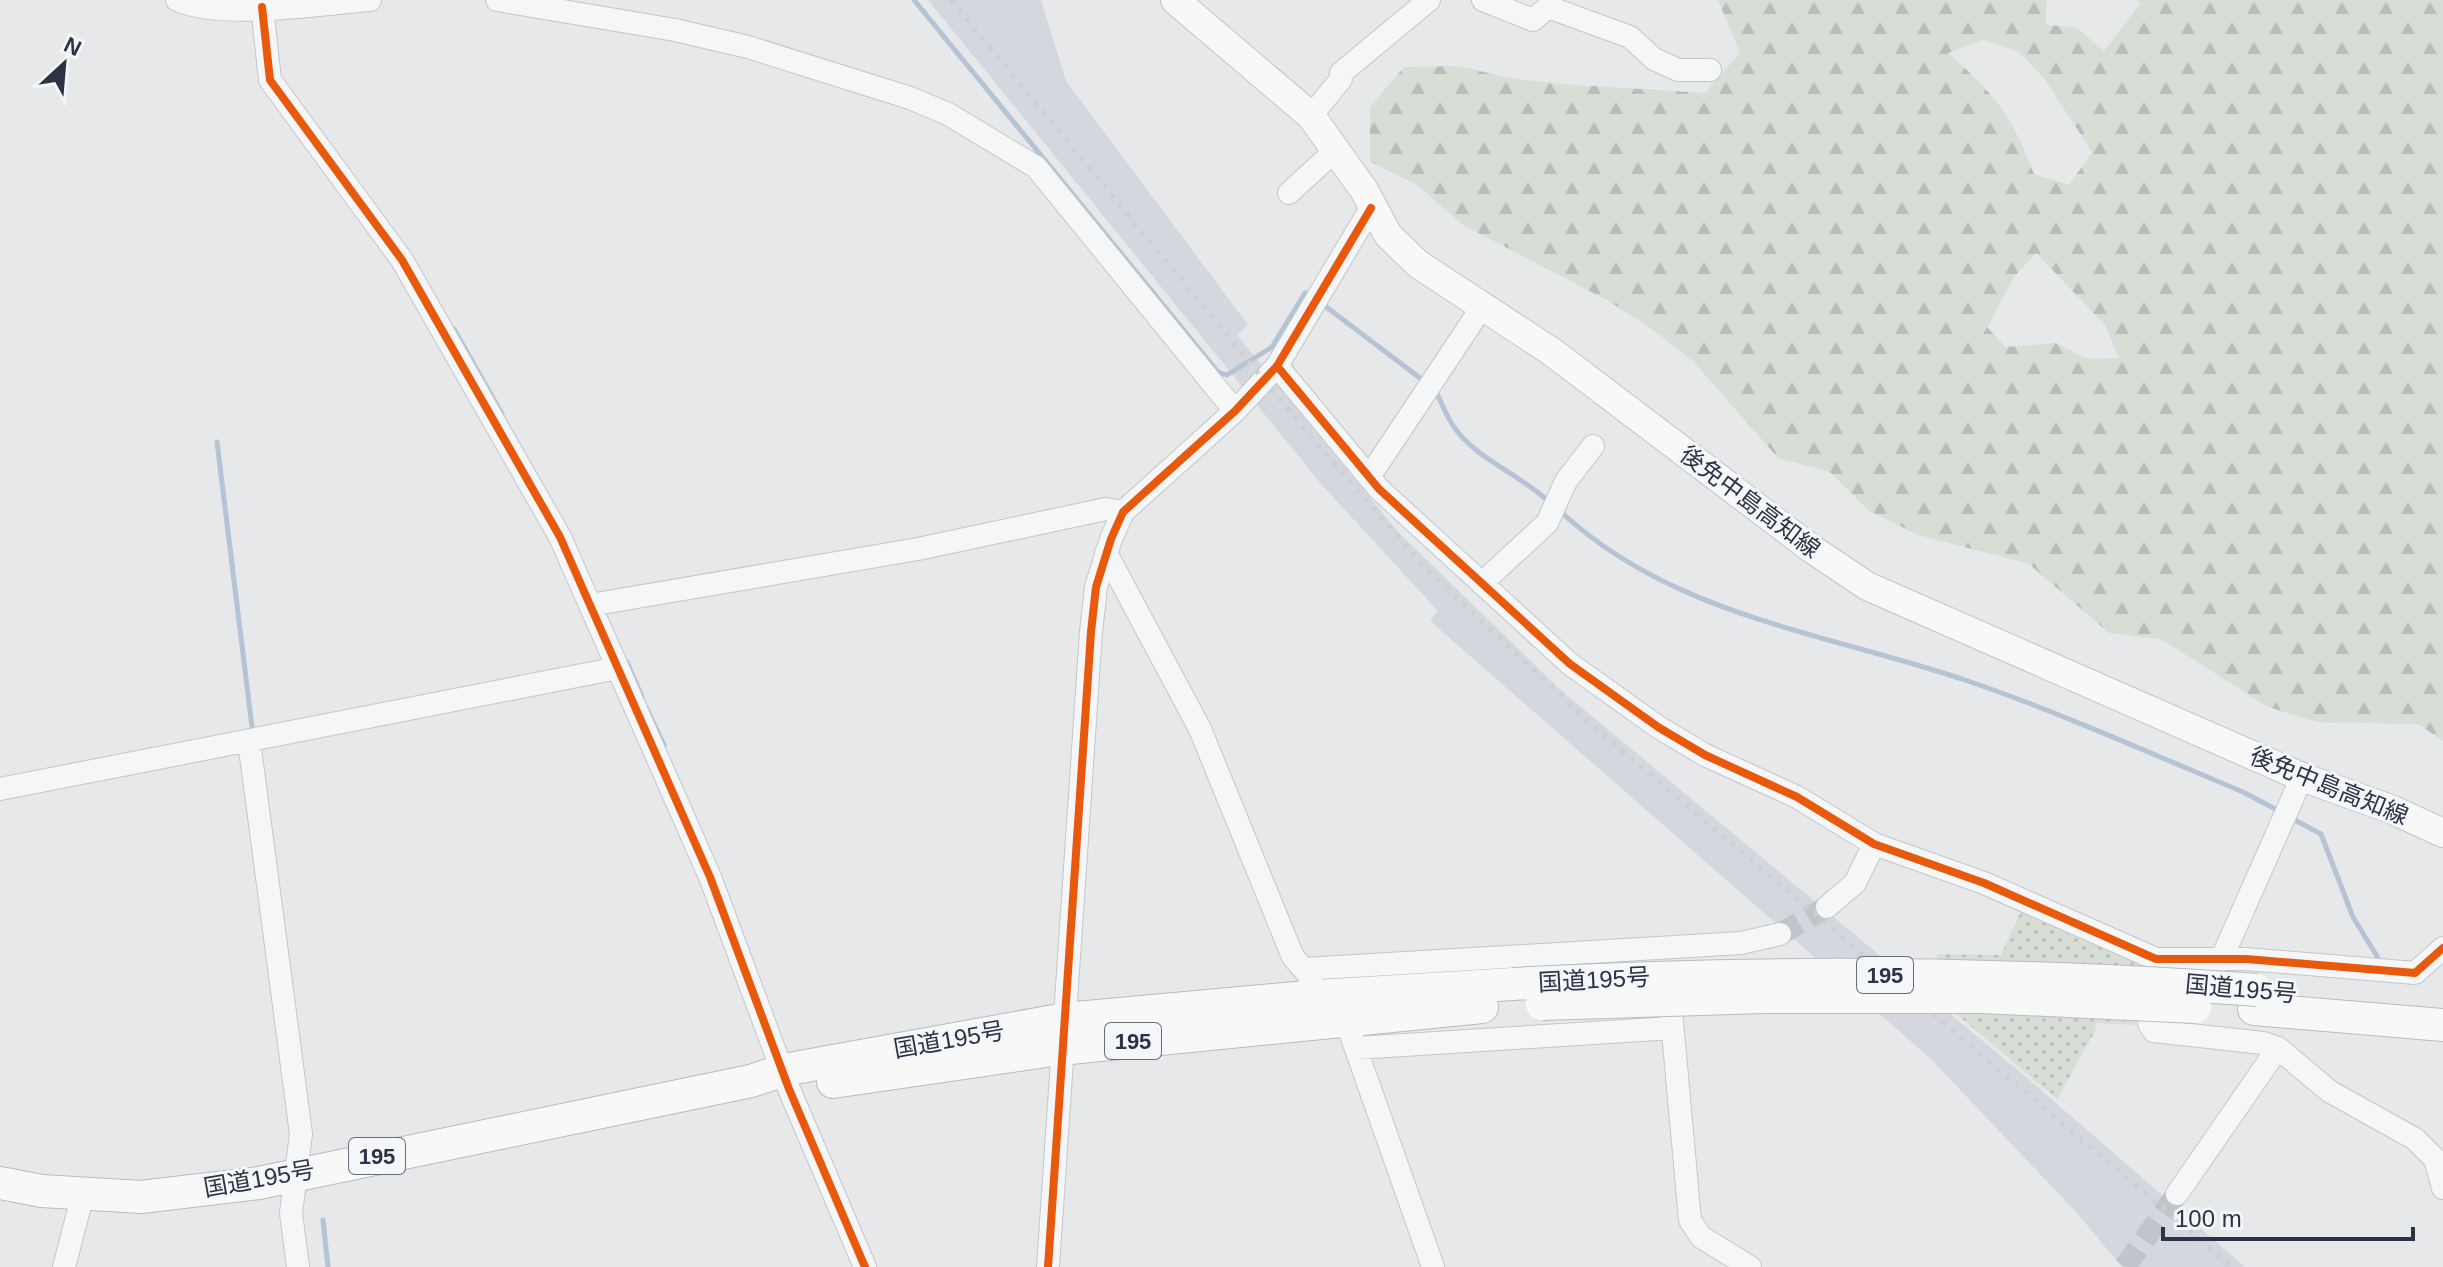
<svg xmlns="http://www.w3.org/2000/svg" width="2443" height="1267" viewBox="0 0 2443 1267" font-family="Arial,'Noto Sans JP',sans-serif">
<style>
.built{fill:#d4d7dd}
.forest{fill:url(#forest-firs);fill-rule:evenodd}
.park{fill:url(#park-dots)}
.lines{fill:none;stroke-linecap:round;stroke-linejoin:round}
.stream{stroke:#b4c4d5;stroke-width:5}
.minor-tunnel{stroke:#c1c4c9;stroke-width:22;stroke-dasharray:22 11;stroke-linecap:butt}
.minor-casing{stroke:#c4c6c8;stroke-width:24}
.major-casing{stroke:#c2c5c8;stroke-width:30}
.highway-casing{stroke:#b8bbbf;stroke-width:34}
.minor{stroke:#f5f6f7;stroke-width:22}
.major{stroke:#f8f8f8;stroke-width:28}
.highway{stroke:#f8f8f8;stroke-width:32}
.rail{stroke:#cecfd2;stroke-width:5;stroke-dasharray:4 8;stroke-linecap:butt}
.highway-bridge-casing{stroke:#b8bbbf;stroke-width:34;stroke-linecap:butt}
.highway-bridge{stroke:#f8f8f8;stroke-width:32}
.cycleway-casing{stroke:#f4f6f9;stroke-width:13}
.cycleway{stroke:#e8590c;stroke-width:8}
.labels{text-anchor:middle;stroke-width:6;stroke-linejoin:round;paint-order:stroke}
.shield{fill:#f4f6f9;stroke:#676e7b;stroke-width:2}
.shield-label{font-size:22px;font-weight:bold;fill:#2b3445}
.street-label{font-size:24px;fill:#2b3445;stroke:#f4f6f9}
</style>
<defs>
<pattern id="forest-firs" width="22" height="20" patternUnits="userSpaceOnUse" patternTransform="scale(2)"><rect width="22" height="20" fill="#d6ded6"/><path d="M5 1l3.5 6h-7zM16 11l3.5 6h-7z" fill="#b8bfb9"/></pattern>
<pattern id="park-dots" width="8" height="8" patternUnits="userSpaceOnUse" patternTransform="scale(2)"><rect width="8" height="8" fill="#d6ded6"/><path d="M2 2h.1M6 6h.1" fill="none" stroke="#b8bfb9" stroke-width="1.8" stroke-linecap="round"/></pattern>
</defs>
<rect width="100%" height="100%" fill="#e6e8ea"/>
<!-- built -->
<path class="built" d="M928 0H1041L1066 81 1248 325 1237 335 1399 533 1563 692 2026 1077 2245 1267H2122L2076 1212 1930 1058 1430 621 1438 611 1322 485Z"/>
<!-- forest -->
<path class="forest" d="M1718 0H2047L2046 25 2076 27 2104 51 2140 4 2138 0H2443V741L2418 724 2317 722 2268 707 2161 639 2109 633 2029 564 1918 535 1868 510 1830 472 1778 458 1693 361 1650 328 1607 300 1463 225 1417 185 1370 162V107L1404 67 1458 66 1509 78 1562 84 1705 93 1740 53ZM1983 40 2019 52 2044 78 2092 152 2069 185 2034 174C2011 113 1996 96 1948 53ZM2036 253 2105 325 2119 358 2088 359 2056 343 2006 347 1987 327 2014 277Z"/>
<!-- park -->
<path class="park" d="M2022 909 2141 963 2137 1021 2134 1025 2096 1023 2095 1031 2057 1099 1922 985 1938 954 2001 955Z"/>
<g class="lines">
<!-- stream -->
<path class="stream" d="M914 0 1218 372 1227 375 1272 347 1305 293 1312 297
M1321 303 1424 381
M454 329 502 414
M1435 390C1441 401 1445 413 1452 424 1473 458 1520 474 1548 501
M217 442 253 735
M1559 510C1671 616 1827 633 1968 681 2061 713 2152 754 2243 792L2279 811
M627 662 642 697
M646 707 664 745
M2291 818 2321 834 2353 917 2378 958
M323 1220 328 1267"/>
<!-- minor-tunnel -->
<path class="minor-tunnel" d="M1780 934 1827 907
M2125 1267 2177 1194"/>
<defs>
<path id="minor" d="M177 0C225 20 317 4 370 0
M497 0 675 30 748 47 910 98 948 114 1036 167 1235 411
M1483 0 1533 20 1548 7 1630 37 1654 59 1678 70H1710
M262 7 270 80 402 260 560 537 710 877 789 1089 865 1267
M1311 116 1341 79V73L1429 0
M1289 193 1337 149
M1277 366 1379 489 1570 664 1658 727 1705 755 1797 797 1874 844 1984 883 2156 959H2246L2415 973 2443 948
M1369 477 1482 307
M1106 553 1200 729 1293 957 1308 974 1317 996
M1483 582 1547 523 1566 481 1593 446
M590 605 918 549 1106 509 1123 512
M249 741 301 1134 291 1213 298 1267
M0 789 618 668
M1827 907 1855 883 1874 844
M2221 960 2302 777
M1304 969 1741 943 1780 934
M1669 988 1690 1220 1701 1237 1750 1267
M2152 991 2149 1024 2154 1031 2263 1043 2278 1048 2329 1091 2415 1139 2435 1159 2443 1188
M1351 1035 1433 1267
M1357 1048 1672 1028
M2177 1194 2278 1048
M64 1267 83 1194
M1048 1267 1091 632 1096 587 1111 539 1123 512 1235 411 1277 366 1371 208"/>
<path id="major" d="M1175 0 1311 116 1364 190 1388 235 1418 264 1552 352 1812 549 1867 586 2302 777 2393 810 2443 833"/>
<path id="highway" d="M2254 1009 2443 1025
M833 1082 1060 1049 1482 1007
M0 1183 42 1191 141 1197 259 1183 751 1081 784 1070 1065 1019 1317 996 1513 984"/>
</defs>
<!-- minor casing -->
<use href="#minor" class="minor-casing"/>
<!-- major casing -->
<use href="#major" class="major-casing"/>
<!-- highway casing -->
<use href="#highway" class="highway-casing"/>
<!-- minor -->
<use href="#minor" class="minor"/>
<!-- major -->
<use href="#major" class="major"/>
<!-- highway -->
<use href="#highway" class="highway"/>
<!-- rail -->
<path class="rail" d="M951 0 1306 431 1428 571 1595 728 2232 1267"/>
<defs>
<path id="highway-bridge" d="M1513 984C1762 970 2009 972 2257 990
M1542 1004 1764 997H1983L2195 1007"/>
</defs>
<!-- highway-bridge casing -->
<use href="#highway-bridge" class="highway-bridge-casing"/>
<!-- highway-bridge -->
<use href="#highway-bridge" class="highway-bridge"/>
<defs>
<path id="cycleway" d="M262 7 270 80 402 260 560 537 710 877 789 1089 865 1267
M1277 366 1379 489 1570 664 1658 727 1705 755 1797 797 1874 844 1984 883 2156 959H2246L2415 973 2443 948
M1048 1267 1091 632 1096 587 1111 539 1123 512 1235 411 1277 366 1371 208"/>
</defs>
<!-- cycleway casing -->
<use href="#cycleway" class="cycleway-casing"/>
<!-- cycleway -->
<use href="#cycleway" class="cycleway"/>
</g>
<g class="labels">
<!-- shield labels -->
<g class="shield">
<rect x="1857" y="957" width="56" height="36" rx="6"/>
<rect x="1105" y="1023" width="56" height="36" rx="6"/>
<rect x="349" y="1138" width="56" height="36" rx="6"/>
</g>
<g class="shield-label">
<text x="1885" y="983">195</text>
<text x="1133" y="1049">195</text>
<text x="377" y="1164">195</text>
</g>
<!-- street labels -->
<g class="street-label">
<text transform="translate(1750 502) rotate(37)" y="8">後免中島高知線</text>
<text transform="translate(2329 786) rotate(22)" y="8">後免中島高知線</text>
<text transform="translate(1594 980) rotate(-3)" y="8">国道195号</text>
<text transform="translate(2241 989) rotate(5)" y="8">国道195号</text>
<text transform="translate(949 1040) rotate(-10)" y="8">国道195号</text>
<text transform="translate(259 1179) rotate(-10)" y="8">国道195号</text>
</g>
</g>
<!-- north arrow -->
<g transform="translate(64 64) rotate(26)" stroke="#f4f6f9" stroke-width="6" paint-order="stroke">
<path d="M0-6L14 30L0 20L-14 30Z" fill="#2b3445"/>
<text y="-12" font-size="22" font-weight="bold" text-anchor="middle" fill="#2b3445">N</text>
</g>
<!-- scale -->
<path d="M2163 1227v12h250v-12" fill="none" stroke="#2b3445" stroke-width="4"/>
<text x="2175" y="1227" font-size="24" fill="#2b3445" stroke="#f4f6f9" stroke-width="6" paint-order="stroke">100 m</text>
</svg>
